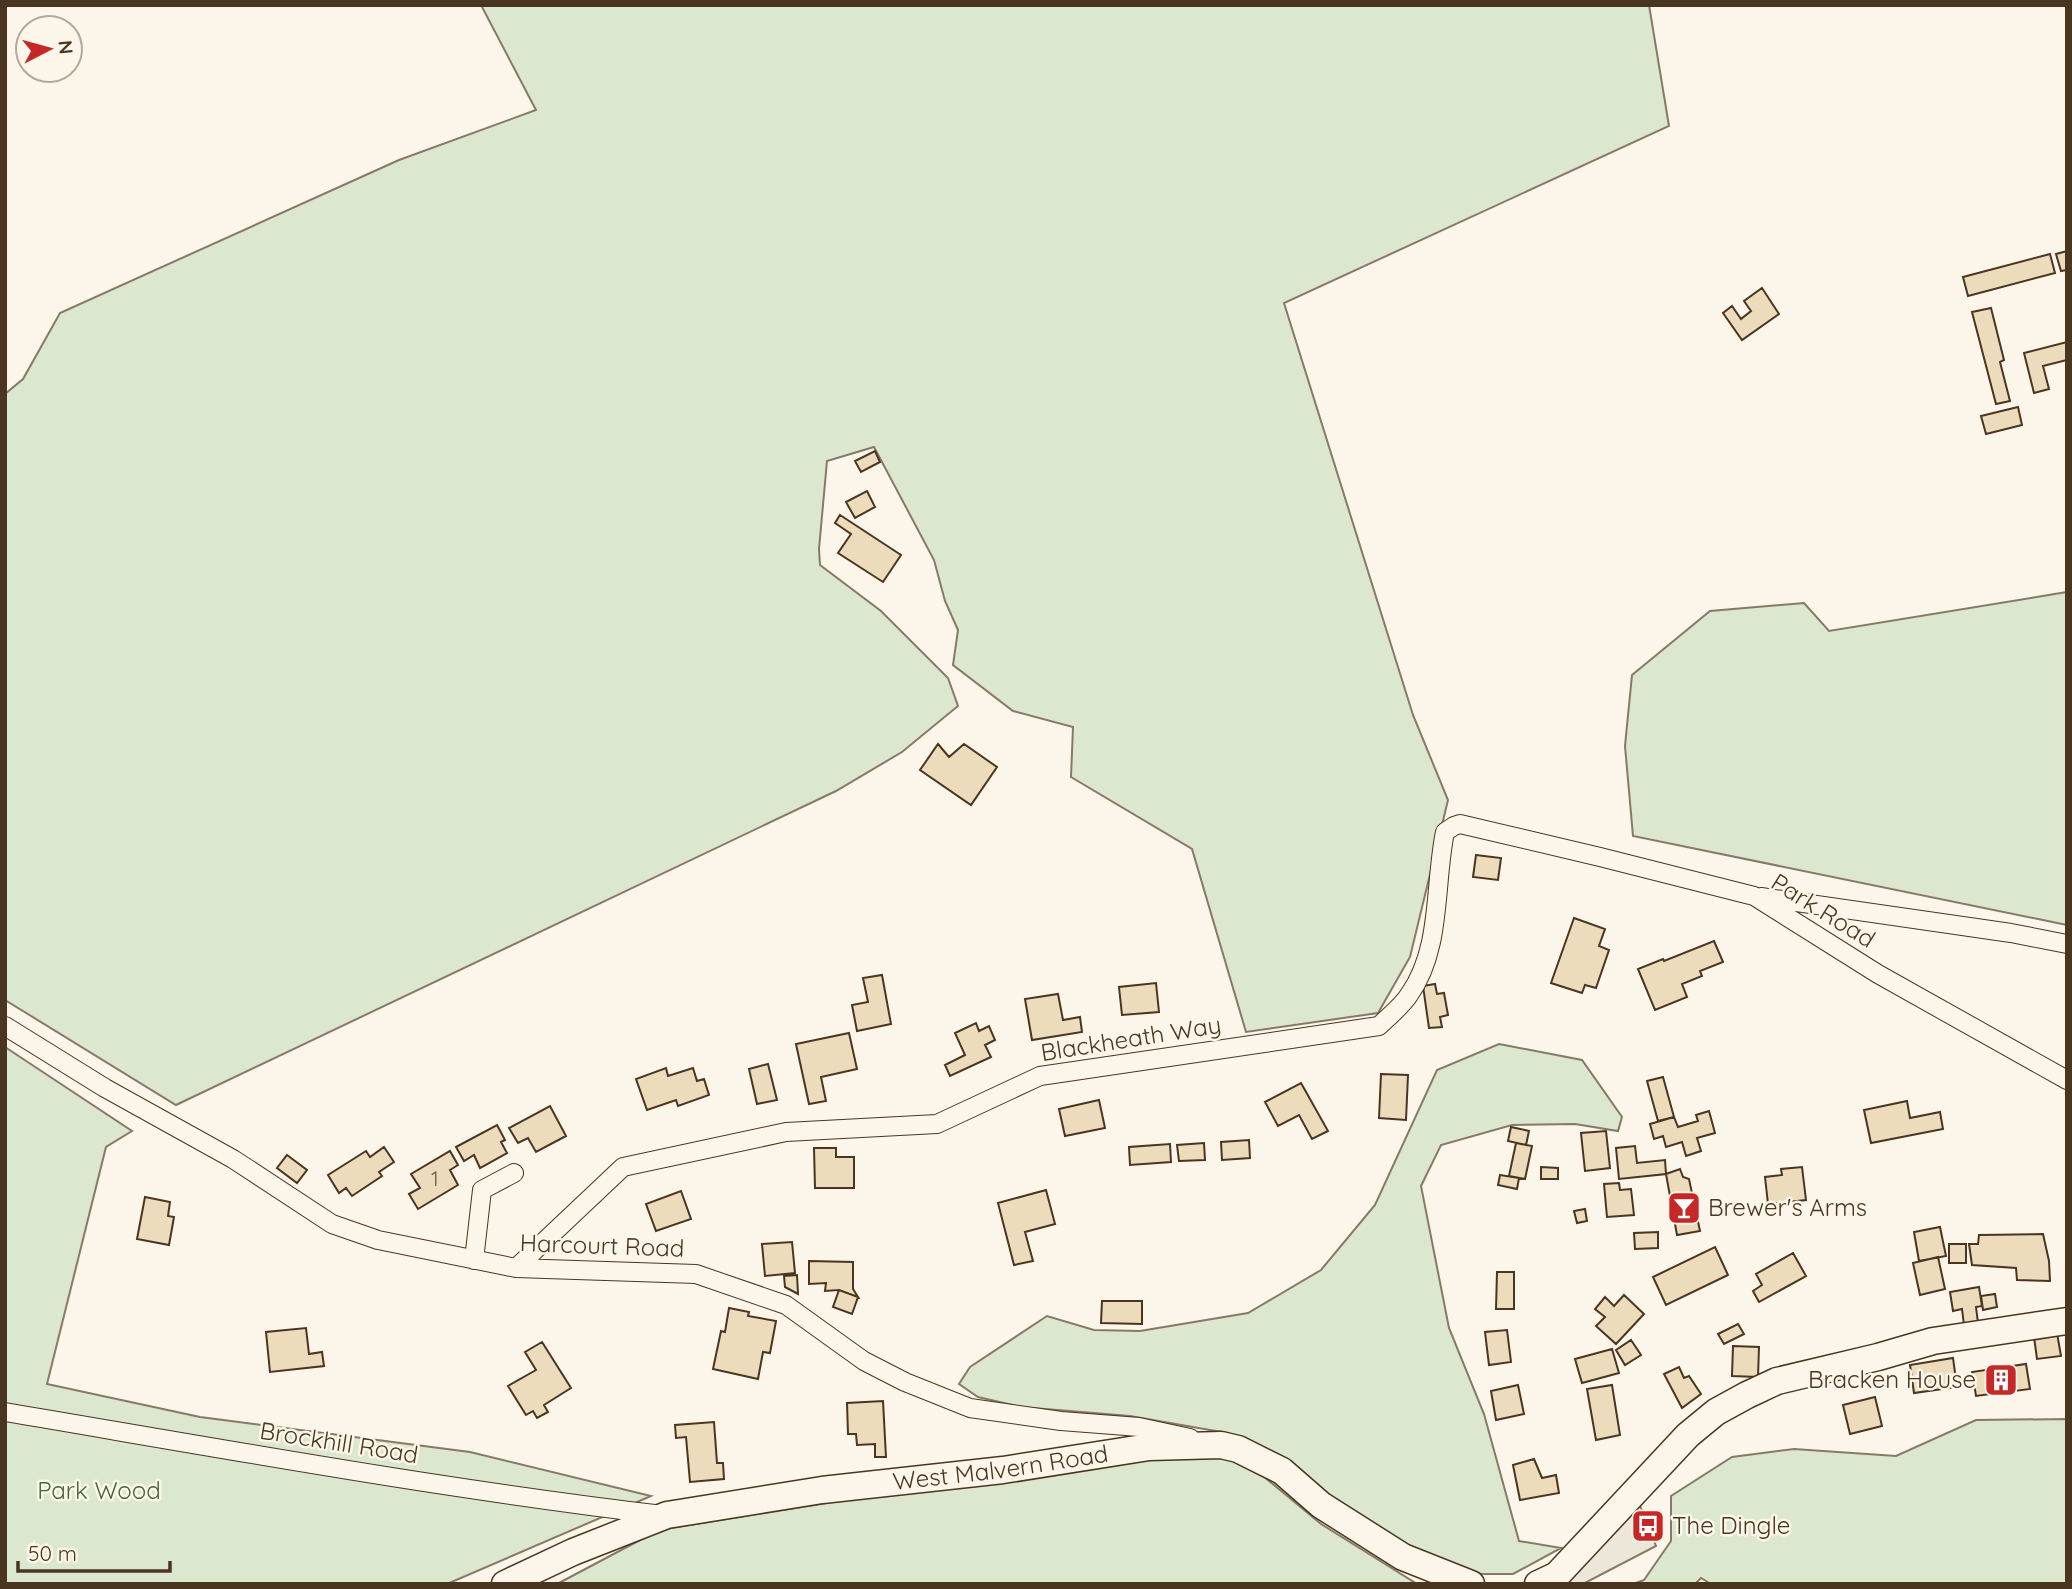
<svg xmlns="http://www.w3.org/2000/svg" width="2072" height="1589" viewBox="0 0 2072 1589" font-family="Quicksand,sans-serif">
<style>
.green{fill:#dce7d0;stroke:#887966;stroke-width:2}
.parking{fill:#ede7d9;stroke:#887966;stroke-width:2}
.building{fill:#ecdcbc;stroke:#4a3520;stroke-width:2}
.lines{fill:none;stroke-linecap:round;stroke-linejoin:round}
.minor-casing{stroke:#4a3520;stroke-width:20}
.secondary-casing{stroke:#4a3520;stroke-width:29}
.minor{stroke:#fbf6e9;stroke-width:18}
.secondary{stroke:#fbf6e9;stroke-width:26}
.labels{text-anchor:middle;stroke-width:5;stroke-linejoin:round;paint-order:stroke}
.number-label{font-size:21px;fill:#725f47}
.street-label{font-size:24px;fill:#4a3520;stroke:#fbf6e9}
.poi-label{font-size:24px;fill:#4a3520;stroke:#fbf6e9;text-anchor:start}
.park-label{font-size:24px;fill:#436837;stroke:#fbf6e9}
</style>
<rect width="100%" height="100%" fill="#fbf6e9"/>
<!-- green -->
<path class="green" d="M481 5H1649L1669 126 1284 303 1413 715 1448 800 1410 957 1378 1013 1246 1032 1192 849 1071 777 1073 727 1013 711 953 665 958 630 945 601 934 560 874 447 827 461 819 549 820 565 881 611 948 678 958 706 902 752 836 791 176 1105 5 1000V394L23 379 60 313 399 160 536 110Z
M2067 592V925L1633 836 1625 746 1632 675 1710 611 1804 603 1829 631Z
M1499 1044 1582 1060 1622 1117 1618 1131 1575 1124 1512 1125 1441 1145 1421 1186 1449 1328 1484 1414 1519 1541 1561 1548 1513 1574H1481L1403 1547 1296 1472 1227 1433 1130 1416 1021 1407 978 1397 959 1384 970 1367 1047 1316 1094 1330 1140 1331 1248 1313 1321 1270 1375 1205 1437 1070Z
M5 1047 132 1131 106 1147 47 1384 200 1417 470 1452 651 1496 447 1584H5Z
M2067 1419V1584H1711L1701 1578 1695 1584H1633L1644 1580 1671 1541V1496L1732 1457 1794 1449 1896 1456 1976 1420Z
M1191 1455 1245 1461 1321 1524 1417 1584H557L659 1530 957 1482Z"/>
<!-- parking -->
<path class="parking" d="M1635 1493 1656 1546 1583 1584H1539Z"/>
<!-- building -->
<path class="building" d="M2067 251V270L2061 271 2056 254Z
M2050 254 2055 273 1968 296 1963 277Z
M1762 288 1779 314 1742 340 1723 313 1732 306 1741 319 1751 311 1744 301Z
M1991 308 2004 360 2000 362 2010 401 1996 404 1972 312Z
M2067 342V360L2043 366 2049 389 2034 393 2024 353Z
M2018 407 2022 425 1986 434 1981 416Z
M875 451 880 462 861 472 855 461Z
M867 491 875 507 855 518 846 502Z
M840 515 901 555 883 582 838 553 851 534 835 523Z
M938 744 949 757 964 744 997 767 971 805 920 770Z
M1476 855 1501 858 1498 880 1473 877Z
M1574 918 1605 929 1599 946 1609 950 1596 988 1585 985 1582 993 1551 983Z
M1714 941 1723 962 1700 971 1702 976 1682 984 1687 997 1655 1010 1638 969 1663 959 1664 961Z
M882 975 891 1024 857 1031 852 1005 868 1002 863 978Z
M1156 983 1159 1012 1122 1015 1119 987Z
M1435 984 1437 994 1444 993 1448 1015 1440 1017 1442 1027 1429 1028 1423 986Z
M1058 994 1063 1020 1080 1017 1082 1032 1032 1040 1025 999Z
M976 1023 979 1031 989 1026 995 1040 985 1045 991 1057 950 1076 945 1065 965 1055 955 1033Z
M849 1033 857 1069 821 1077 826 1101 809 1104 796 1044Z
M768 1064 777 1100 757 1104 749 1069Z
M666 1068 668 1076 693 1068 697 1081 704 1079 709 1095 678 1106 676 1100 647 1110 636 1079Z
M1381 1074 1408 1075 1406 1120 1379 1118Z
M1663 1077 1674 1117 1658 1121 1647 1081Z
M1301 1083 1328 1131 1312 1139 1299 1115 1278 1126 1265 1102Z
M1099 1100 1105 1128 1065 1136 1059 1109Z
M1907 1101 1910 1118 1940 1112 1943 1129 1871 1143 1864 1110Z
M550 1106 566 1136 536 1152 528 1138 518 1143 509 1128Z
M1709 1111 1715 1133 1697 1138 1701 1151 1686 1156 1682 1142 1666 1147 1663 1136 1654 1139 1650 1124 1674 1117 1678 1127 1698 1121 1696 1115Z
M497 1125 505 1140 501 1142 507 1153 480 1168 474 1155 464 1161 456 1147Z
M1511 1127 1529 1131 1526 1145 1508 1141Z
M1606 1131 1610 1168 1585 1171 1581 1133Z
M1249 1140 1250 1158 1222 1160 1221 1142Z
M1204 1143 1205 1160 1179 1161 1177 1145Z
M1516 1143 1532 1146 1525 1179 1509 1176Z
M1170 1144 1171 1162 1130 1165 1129 1147Z
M1635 1146 1637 1163 1665 1160 1666 1174 1619 1179 1616 1148Z
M384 1147 394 1162 379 1172 382 1176 352 1196 346 1188 339 1193 328 1175 366 1151 370 1157Z
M814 1148H836V1157H854V1188H815Z
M450 1151 458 1165 450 1170 458 1185 418 1209 409 1194 420 1188 411 1174Z
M287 1155 307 1170 297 1183 277 1168Z
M1541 1167 1558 1168V1179H1541Z
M1802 1167 1806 1200 1768 1204 1765 1177 1782 1175 1781 1169Z
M1680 1169 1683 1177 1689 1179 1700 1231 1677 1235 1666 1174Z
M1500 1175 1519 1178 1517 1189 1498 1185Z
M1619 1183 1620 1190 1631 1189 1634 1215 1607 1217 1604 1184Z
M1046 1190 1055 1224 1025 1232 1033 1261 1014 1265 998 1203Z
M681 1191 691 1219 656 1231 646 1204Z
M145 1197 170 1202 168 1216 174 1217 169 1245 137 1239Z
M1585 1209 1587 1221 1577 1223 1574 1211Z
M1940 1227 1946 1256 1919 1261 1914 1232Z
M1658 1232V1248L1635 1249 1634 1233Z
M2043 1234 2049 1261 2050 1281 2017 1280 2016 1268 1972 1265 1969 1244H1978L1979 1235Z
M792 1242 795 1273 765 1276 762 1244Z
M1949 1244H1966V1263H1949Z
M1715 1247 1728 1275 1666 1305 1653 1277Z
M1793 1253 1806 1276 1759 1302 1753 1291 1762 1285 1756 1274Z
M1938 1257 1945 1289 1920 1295 1913 1263Z
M809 1261 853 1262V1289L858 1297 839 1290 825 1291 826 1283 809 1284Z
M1497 1272H1514V1309H1496Z
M797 1275 798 1294 785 1287 784 1276Z
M1979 1287 1982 1306 1976 1307 1978 1323 1964 1325 1962 1309 1953 1311 1950 1292Z
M839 1290 858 1297 852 1314 833 1307Z
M1995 1294 1997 1307 1983 1310 1981 1296Z
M1624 1295 1644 1314 1616 1344 1596 1326 1605 1317 1595 1309 1605 1297 1614 1306Z
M1102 1301H1142V1324L1101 1323Z
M729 1308 749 1312 748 1316 776 1321 770 1353 763 1352 758 1379 713 1369 721 1331 725 1332Z
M1738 1324 1744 1334 1724 1344 1718 1334Z
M306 1328 309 1354 322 1352 324 1366 270 1372 266 1332Z
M1507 1330 1511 1362 1489 1365 1485 1332Z
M2057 1333 2061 1356 2037 1359 2034 1337Z
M1631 1340 1641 1355 1625 1365 1616 1350Z
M542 1342 571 1388 544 1405 548 1412 537 1418 533 1411 526 1415 508 1386 536 1370 525 1352Z
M1733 1346 1759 1347 1758 1377 1732 1376Z
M1612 1349 1619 1373 1582 1383 1575 1359Z
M1953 1358 1957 1387 1914 1393 1910 1365Z
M2026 1364 2030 1389 1976 1396 1972 1372Z
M1679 1367 1684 1378 1689 1376 1701 1394 1682 1408 1664 1374Z
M1518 1385 1524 1414 1496 1420 1491 1391Z
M1612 1385 1620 1435 1596 1440 1587 1389Z
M1875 1397 1882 1426 1850 1434 1843 1405Z
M883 1401 886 1457H875V1444L857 1445 856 1434H848L847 1403Z
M714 1422 717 1463H723L724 1479 690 1482 686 1437 676 1438 675 1425Z
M1534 1459 1542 1478 1556 1475 1559 1493 1520 1500 1513 1465Z"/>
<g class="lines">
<defs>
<path id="minor" d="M1761 897 2011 933 2067 944
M5 1026 105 1088 233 1159 332 1224 378 1240 516 1268 696 1274 786 1305 864 1361 905 1382 970 1408 1061 1421 1139 1427 1190 1438
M474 1260 482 1190 514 1173
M516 1268 623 1167 786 1132 937 1124 1040 1076 1379 1026C1389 1016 1402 1006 1409 995 1442 949 1434 885 1445 832L1454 826 1460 824 1600 857 1754 896 1878 974 2067 1080
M5 1412C224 1449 443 1489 663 1515"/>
<g id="secondary">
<path id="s1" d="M505 1584 573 1552 667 1515 822 1490 1003 1470 1149 1447 1221 1445 1238 1449 1282 1471 1321 1505 1403 1557 1471 1584"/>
<path d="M1538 1584 1557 1575 1688 1435 1716 1412 1747 1395 1777 1381 1878 1357 1933 1341 2067 1321"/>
</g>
</defs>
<!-- minor casing -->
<use href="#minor" class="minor-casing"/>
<!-- secondary casing -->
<use href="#secondary" class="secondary-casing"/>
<!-- minor -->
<use href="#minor" class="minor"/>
<!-- secondary -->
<use href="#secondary" class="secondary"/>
</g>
<!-- icons -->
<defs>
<symbol id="bar-square" viewBox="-11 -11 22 22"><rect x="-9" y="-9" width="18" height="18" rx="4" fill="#c62828" stroke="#fbf6e9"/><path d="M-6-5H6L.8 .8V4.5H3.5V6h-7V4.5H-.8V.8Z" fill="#fff"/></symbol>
<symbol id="building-square" viewBox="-11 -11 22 22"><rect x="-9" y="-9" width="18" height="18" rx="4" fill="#c62828" stroke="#fbf6e9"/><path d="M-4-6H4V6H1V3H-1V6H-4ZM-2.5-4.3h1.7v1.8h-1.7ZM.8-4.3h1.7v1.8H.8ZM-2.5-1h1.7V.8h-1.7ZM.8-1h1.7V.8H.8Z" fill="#fff"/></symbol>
<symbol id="bus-square" viewBox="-11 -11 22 22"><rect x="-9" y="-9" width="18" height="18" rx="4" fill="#c62828" stroke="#fbf6e9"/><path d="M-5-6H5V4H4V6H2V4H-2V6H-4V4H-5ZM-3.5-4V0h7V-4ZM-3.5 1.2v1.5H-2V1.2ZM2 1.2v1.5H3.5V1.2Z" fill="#fff"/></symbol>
</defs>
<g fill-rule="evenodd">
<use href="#bar-square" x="1665" y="1189" width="38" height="38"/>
<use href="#building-square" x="1982" y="1361" width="38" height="38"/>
<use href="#bus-square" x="1629" y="1507" width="38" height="38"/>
</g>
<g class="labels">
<!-- number labels -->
<g class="number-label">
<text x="435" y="1186">1</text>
</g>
<!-- street labels -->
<g class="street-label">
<text transform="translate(1823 911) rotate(32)" y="8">Park Road</text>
<text transform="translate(1131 1039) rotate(-9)" y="8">Blackheath Way</text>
<text transform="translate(602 1246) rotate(2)" y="8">Harcourt Road</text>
<text transform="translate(339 1443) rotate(9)" y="8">Brockhill Road</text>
<text dy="8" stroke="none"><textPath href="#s1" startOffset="513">West Malvern Road</textPath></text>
</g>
<!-- poi labels -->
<g class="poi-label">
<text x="1708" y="1216">Brewer's Arms</text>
<text x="1976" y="1388" text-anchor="end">Bracken House</text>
<text x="1672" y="1534">The Dingle</text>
</g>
<!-- park labels -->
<g class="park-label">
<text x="99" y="1499">Park Wood</text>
</g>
</g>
<!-- border -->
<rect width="2072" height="1589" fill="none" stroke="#4a3520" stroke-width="14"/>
<!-- north arrow -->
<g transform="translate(49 49) rotate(84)"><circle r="33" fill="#fbf6e9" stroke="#b4a999" stroke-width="2"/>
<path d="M0-5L12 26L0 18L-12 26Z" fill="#c62828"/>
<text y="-10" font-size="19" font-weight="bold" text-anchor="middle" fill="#4a3520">N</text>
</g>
<!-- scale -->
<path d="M18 1561v10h152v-10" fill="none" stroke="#4a3520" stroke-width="3.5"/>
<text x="28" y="1561" font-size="21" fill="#4a3520" stroke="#fbf6e9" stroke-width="5" paint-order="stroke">50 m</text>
</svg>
